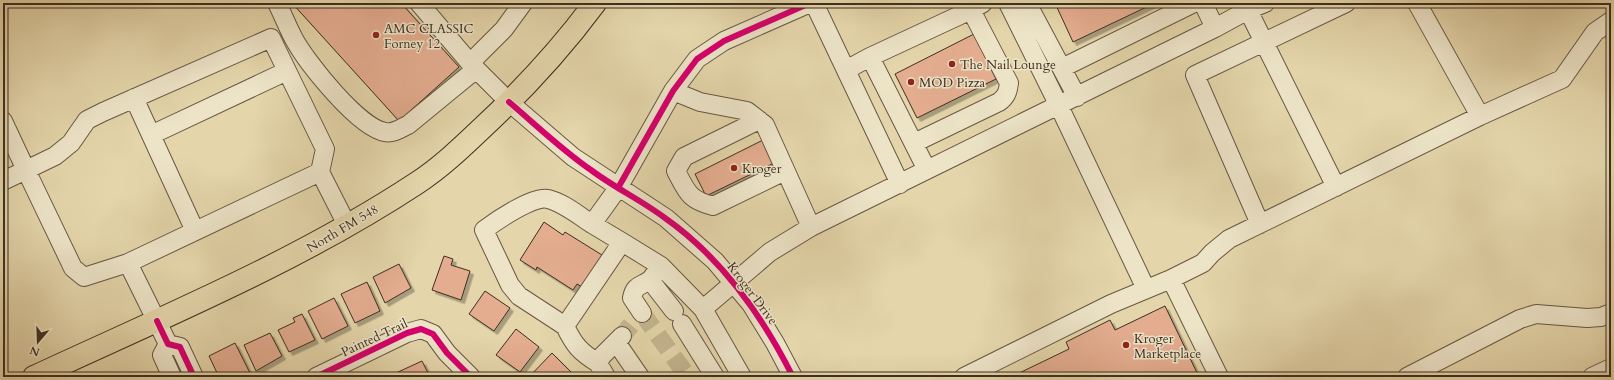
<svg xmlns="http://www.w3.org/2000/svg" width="1614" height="380" viewBox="0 0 1614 380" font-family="Cardo,serif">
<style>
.building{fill:#e4ad90;stroke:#3d2f21;filter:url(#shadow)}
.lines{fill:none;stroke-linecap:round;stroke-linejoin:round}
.minor-tunnel{stroke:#c3b48f;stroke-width:18;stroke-dasharray:18 9;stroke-linecap:butt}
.minor-casing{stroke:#675843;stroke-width:20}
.major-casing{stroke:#3d2f21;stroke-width:24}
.minor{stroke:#ede4c8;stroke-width:18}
.major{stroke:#e4d5aa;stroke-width:22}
.cycleway-casing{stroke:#ede4c8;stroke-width:8}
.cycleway{stroke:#d6006c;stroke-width:6}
.poi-dot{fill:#8f2418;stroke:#ede4c8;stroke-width:1.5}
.labels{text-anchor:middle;stroke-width:3;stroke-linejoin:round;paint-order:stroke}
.poi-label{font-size:13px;fill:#3d2f21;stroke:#ede4c8;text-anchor:start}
.street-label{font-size:13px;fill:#3d2f21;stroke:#ede4c8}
</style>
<defs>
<filter id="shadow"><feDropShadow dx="3.5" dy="3.5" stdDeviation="0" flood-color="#0004"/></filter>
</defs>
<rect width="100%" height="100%" fill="#e4d5aa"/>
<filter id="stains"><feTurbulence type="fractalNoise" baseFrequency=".005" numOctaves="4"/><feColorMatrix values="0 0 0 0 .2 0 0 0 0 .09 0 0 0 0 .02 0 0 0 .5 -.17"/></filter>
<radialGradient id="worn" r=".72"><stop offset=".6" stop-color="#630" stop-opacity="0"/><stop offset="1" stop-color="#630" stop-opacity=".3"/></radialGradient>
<!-- building -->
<path class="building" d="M292 3H401L459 67 399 121Z
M1055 3H1155L1073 42Z
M974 34 996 79 917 118 895 74Z
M763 140 774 163 706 196 695 174Z
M544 222 563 235 565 232 602 255 582 287 577 284 573 290 537 267 536 270 520 260Z
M444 256 453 259 451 265 470 271 461 300 432 290Z
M399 264 411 288 385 303 373 277Z
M367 282 380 311 355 323 341 294Z
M485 291 510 308 494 331 469 314Z
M334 298 348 326 322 339 308 311Z
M1165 306 1199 377H1011L1069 349 1066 342 1110 320 1115 330Z
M302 314 315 340 289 352 278 330 295 322 293 318Z
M516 329 539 347 520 372 496 355Z
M270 333 282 356 256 371 244 345Z
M235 343 250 373 242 377H219L209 356Z
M552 353 573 374 570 377H529Z
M422 361 430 377H398L396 373Z"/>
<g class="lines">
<!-- minor-tunnel -->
<path class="minor-tunnel" d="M642 313 688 377
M622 336 631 325"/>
<defs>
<path id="minor" d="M277 3C283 15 288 28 294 39 307 63 359 128 385 132 393 134 401 128 408 125L475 70
M419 3 470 63
M523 3 504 29 470 63 509 102 573 157 666 218 715 261 751 304 775 343 793 377
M814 3 900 184
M1008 3 1059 106 1146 289
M1027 3 1077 97
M1203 3 1215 28
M1265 3 1248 10 1336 187
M1417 3 1480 116
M870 57 971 10
M1062 68 1194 3
M846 70 870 57 927 170
M673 91 700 102 747 111 765 125 811 227
M134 98 151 135 287 71
M759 120 684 157 676 171C687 192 689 200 713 206L785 171
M3 121 26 170 3 181
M151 135 195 231
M914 143 999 102C1006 97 1008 92 1009 83L971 10 983 3
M592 224C578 215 564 203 548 199 534 195 496 221 484 230L510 285 519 296 565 326 622 242 592 224 618 188 673 91 697 59 724 41 810 3
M1260 224 1195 75 1346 3
M622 242 661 266
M128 263 84 277 73 268 26 170 55 156 71 143 87 120 103 112 271 38 325 149 320 172
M1171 279 1203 263 1212 253 1229 239 1480 116 1562 79 1595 32 1611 21
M650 280 674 311
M642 313 632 298C635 283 642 287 651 279 654 275 657 270 661 266L703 309
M682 324 715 377
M565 326C574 345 580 352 598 363
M616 342 640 377
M168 344 162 355 172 377
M194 377 180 347 168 344 128 263 320 172 347 225
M316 377 407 333 421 329 433 334 447 353 471 377
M606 377 598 363 602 356 622 336
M742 377 703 309 770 252 811 227 1215 28 1248 10 1244 3
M964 377 1111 304 1171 279 1219 377
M1407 377 1520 319 1536 314 1587 318 1601 317 1611 313
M1592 377 1611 368"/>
<path id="major" d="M34 377C163 317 297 262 417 183 440 168 460 149 480 130 522 91 561 49 595 3"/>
</defs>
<!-- minor casing -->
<use href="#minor" class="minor-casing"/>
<!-- major casing -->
<use href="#major" class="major-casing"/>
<!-- minor -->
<use href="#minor" class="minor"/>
<!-- major -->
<use href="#major" class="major"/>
<defs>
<path id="cycleway" d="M509 102C536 125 562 150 591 170 615 188 641 200 665 218 722 258 762 315 793 377
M618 188 673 91 697 59 724 41 810 3
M157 321 168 344 180 347 194 377
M316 377 407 333 421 329 433 334 447 353 471 377"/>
</defs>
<!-- cycleway casing -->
<use href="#cycleway" class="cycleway-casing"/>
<!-- cycleway -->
<use href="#cycleway" class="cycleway"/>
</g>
<!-- markers -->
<g class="poi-dot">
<circle cx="376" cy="35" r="4"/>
<circle cx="952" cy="64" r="4"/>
<circle cx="911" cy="82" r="4"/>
<circle cx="734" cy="168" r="4"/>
<circle cx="1126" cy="345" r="4"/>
</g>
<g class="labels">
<!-- poi labels -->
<g class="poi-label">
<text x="384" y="33">AMC CLASSIC<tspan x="384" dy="15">Forney 12</tspan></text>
<text x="960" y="69">The Nail Lounge</text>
<text x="919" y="87">MOD Pizza</text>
<text x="742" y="173">Kroger</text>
<text x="1134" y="343">Kroger<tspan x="1134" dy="15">Marketplace</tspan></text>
</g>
<!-- street labels -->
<g class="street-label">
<text transform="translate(342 228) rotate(-31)" y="5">North FM 548</text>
<text transform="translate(753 293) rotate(53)" y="5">Kroger Drive</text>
<text transform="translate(374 337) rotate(-25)" y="5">Painted Trail</text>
</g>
</g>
<!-- margin -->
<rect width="1614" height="380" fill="none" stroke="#e4d5aa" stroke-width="16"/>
<rect x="4" y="4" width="1606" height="372" fill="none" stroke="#3d2f21" stroke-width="2"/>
<rect x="8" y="8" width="1598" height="364" fill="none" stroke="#3d2f21"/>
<!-- north arrow -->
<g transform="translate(38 342) rotate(199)" stroke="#ede4c8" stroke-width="3" paint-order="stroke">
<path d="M0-3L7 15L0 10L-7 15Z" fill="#3d2f21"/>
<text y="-6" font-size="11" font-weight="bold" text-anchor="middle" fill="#3d2f21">N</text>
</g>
<rect width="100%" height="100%" filter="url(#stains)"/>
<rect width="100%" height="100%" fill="url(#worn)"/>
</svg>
